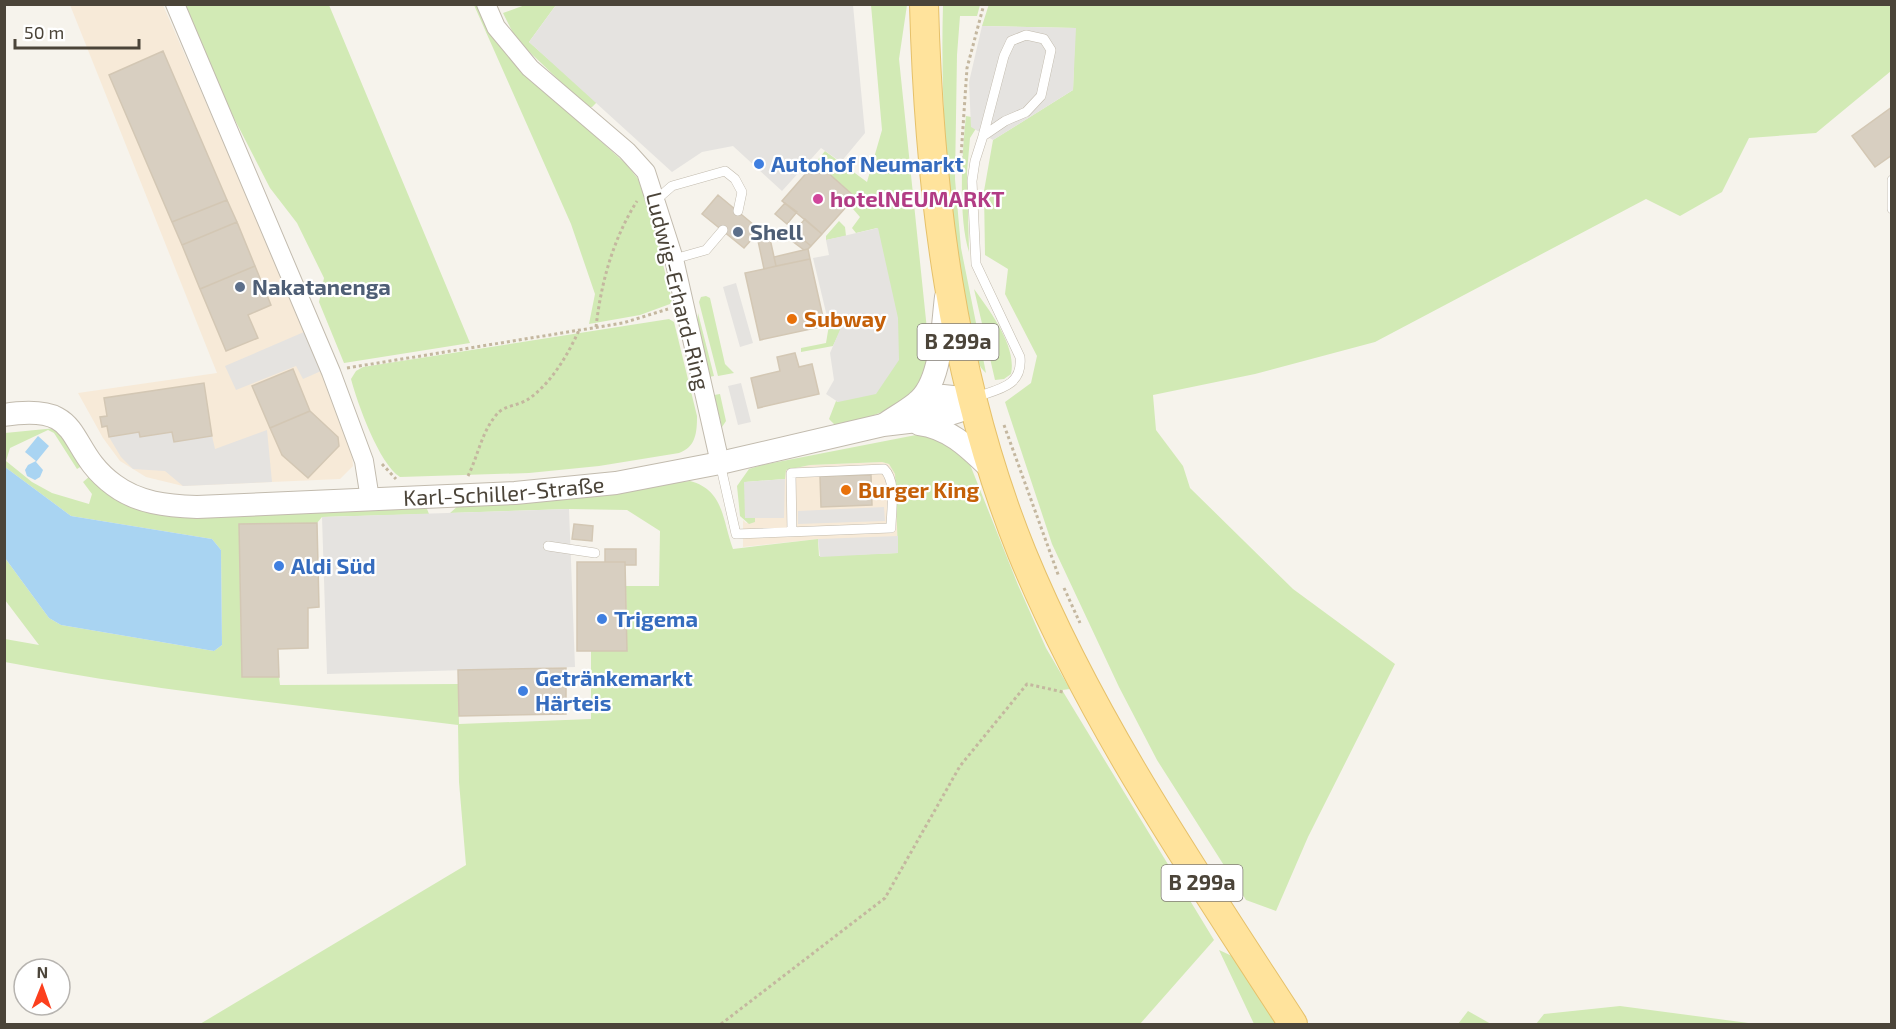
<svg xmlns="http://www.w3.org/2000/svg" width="1896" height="1029" viewBox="0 0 1896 1029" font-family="'Exo 2',sans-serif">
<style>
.commercial{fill:#f7ead8}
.green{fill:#d2eab5}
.parking{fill:#e5e3e0}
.water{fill:#a9d4f2}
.building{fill:#d8cfc1;stroke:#d3c7b4;stroke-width:1.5}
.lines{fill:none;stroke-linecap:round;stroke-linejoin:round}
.service-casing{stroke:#c2bbae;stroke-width:10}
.minor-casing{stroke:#c2bbae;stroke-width:20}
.tertiary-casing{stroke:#c2bbae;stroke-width:24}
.primary-casing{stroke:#e6c16a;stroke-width:30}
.path{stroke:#c4b79f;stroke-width:3;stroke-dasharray:3 3;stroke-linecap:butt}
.service{stroke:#fff;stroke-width:9}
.minor{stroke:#fff;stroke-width:18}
.tertiary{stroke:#fff;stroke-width:22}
.primary{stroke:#ffe39c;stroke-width:28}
.shop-dot{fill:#3f7fe0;stroke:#fff;stroke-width:2}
.hotel-dot{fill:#d1479c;stroke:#fff;stroke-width:2}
.service-dot{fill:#5c6f8a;stroke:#fff;stroke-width:2}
.food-dot{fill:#e8710a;stroke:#fff;stroke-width:2}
.labels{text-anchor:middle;stroke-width:4.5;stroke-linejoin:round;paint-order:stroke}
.shield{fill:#fff;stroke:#817c74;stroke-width:1.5}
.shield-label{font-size:21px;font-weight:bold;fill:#4b4439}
.shop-label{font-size:22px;font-weight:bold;fill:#366cbe;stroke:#fff;text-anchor:start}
.hotel-label{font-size:22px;font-weight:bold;fill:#b23c85;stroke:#fff;text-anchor:start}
.service-label{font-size:22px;font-weight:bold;fill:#4e5e75;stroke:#fff;text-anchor:start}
.street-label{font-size:22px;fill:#4b4439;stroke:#fff}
.food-label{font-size:22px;font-weight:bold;fill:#c56008;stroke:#fff;text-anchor:start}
</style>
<rect width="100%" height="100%" fill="#f6f3ec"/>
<!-- commercial -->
<path class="commercial" d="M70 5H163L301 319 352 454 353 466 340 479 183 486 146 477 120 461 103 438 78 393 217 373Z
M882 462 889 464 895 474 898 553 818 539 743 547V520L746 523 755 518 786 470 810 465Z"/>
<!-- green -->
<path class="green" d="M989 4 1891 5V71L1816 133 1749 138 1722 192 1680 216 1646 199 1375 342 1255 374 1153 395 1156 430 1183 466 1190 488 1293 589 1395 664 1308 837 1276 911 1246 900 1157 760 1119 687 1052 544 1005 402 1031 383 1037 356 1005 294 1008 269 985 255 984 191 993 140 1073 90 1075 28 982 26Z
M182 5H329L470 343 344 363 319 302 324 278 297 223 270 188 220 91Z
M474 5H480L514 63 626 164 643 185 672 300 670 304 640 315 589 324 595 294 571 224Z
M525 5H556L529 42 597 102 592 107H587L516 39 503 13Z
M871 5H907L899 59 929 349C921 407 886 412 836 426L829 419 836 401 838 402 877 228 856 233 852 228 860 217 853 209 863 199 855 197 816 162 825 151 867 182 882 130Z
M943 5H980L977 16H960L957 55 955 179 961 248 986 373C972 361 972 336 968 318 948 216 940 109 943 5Z
M966 116 982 119 970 138 967 172 969 252C958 218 962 151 966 116Z
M839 221 845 227 846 236 826 240V236Z
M974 289C990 311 1017 346 1011 374L1004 379 995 380Z
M706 296 710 298 725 364 734 373 718 376 699 302 701 297Z
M698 313 714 376 709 377 697 325Z
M669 319 674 322 697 416C697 432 696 447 679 453L599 466 529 473 400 477C379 464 357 402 351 379L356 371 363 367Z
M829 325H843L833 346 801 352V348L826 343Z
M720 394 726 421 722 427 714 395Z
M56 428 82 466 77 469 54 433 48 430 10 448 6 461 32 482 52 493 89 504 92 494 83 482 90 476 132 505 427 509 429 514 322 517 317 523 239 525 242 677H279L280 685 458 684 459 724 591 719V651H627L626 586H659L660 531 627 510 569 509 450 513 459 505 690 481C724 490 722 519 733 549L818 539 819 556 898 553 895 474 889 464 882 462 810 465 786 470 785 479 745 482V518H755V522L749 524 740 516 737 486 749 469 762 465 916 435 941 438 969 462 1018 585 1046 648 1070 689 1062 690 1214 940 1140 1024H200L466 865 459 782 458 725C307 706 154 691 5 662V639L39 645 5 600V558L49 618 61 625 214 651 222 645 221 550 212 539 71 516 5 467V433Z
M1219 950 1232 956 1277 1024H1254Z
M1620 1006 1756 1024H1536L1544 1014Z
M1468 1011 1491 1024H1458Z"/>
<!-- parking -->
<path class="parking" d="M556 5H853L865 133 841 162 821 148 782 191 733 146 702 152 672 172 529 42Z
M982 26 1076 28 1073 90 993 140 971 127 969 82Z
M878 228 898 318 899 360 876 394 838 402 826 394 834 380 830 353 842 325H829L813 258 829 255 826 240Z
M736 283 753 343 740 347 723 287Z
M304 332 321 371 303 379 296 366 236 390 225 366Z
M741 383 751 422 738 425 728 386Z
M267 430 272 482 183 486 165 471 133 469 121 457 109 437 139 432 140 437 172 432 174 442 212 436 215 449Z
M785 479 784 518H745L744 482Z
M884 507 885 521 798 524V511Z
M569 509 575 667 327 674 322 517Z
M898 536V553L820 557 818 539Z"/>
<!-- water -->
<path class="water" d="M38 436 49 446 36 462 43 470 40 477 35 480 27 476 25 470 28 465 36 461 25 452Z
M5 467 71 516 212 539 221 550 222 645 214 651 61 625 49 618 5 558Z"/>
<!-- building -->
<path class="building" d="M163 51 227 200 172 222 109 75Z
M1892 107V155L1875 167 1852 136Z
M816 162 855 197 822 234 782 201Z
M718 195 760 230 744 248 702 214Z
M227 200 237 222 182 245 172 222Z
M785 203 797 212 787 224 775 214Z
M805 219 822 234 811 246 794 232Z
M237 222 255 266 200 289 182 245Z
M794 232 811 246 808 249 804 250 788 238Z
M769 234 776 266 764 269 757 236Z
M808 249 810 259 776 266 774 257Z
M810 259 825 326 760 340 745 273Z
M255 266 271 305 248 315 258 338 226 351 200 289Z
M795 353 799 367 812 364 819 394 758 408 751 378 780 371 777 357Z
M293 369 310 411 270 428 252 386Z
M204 383 212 436 174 442 172 432 140 437 139 432 109 437 107 426 102 427 100 417 107 416 104 398Z
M310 411 338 437 339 446 308 478 282 455 270 428Z
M871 475 872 505 821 507 820 476Z
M317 523 319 607 308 608V648L278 649 279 677H242L239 524Z
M574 524 593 526 592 541 572 539Z
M605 549H636V565H625V562H605Z
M577 562H625L627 651H577Z
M566 668V714L459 716 458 670Z"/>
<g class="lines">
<defs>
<path id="service" d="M1892 180V209
M656 200 672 186 725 171 735 179 742 192 738 211
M674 259 706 250 723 230
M976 397C999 389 1023 386 1020 357L976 264 972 181 975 161 983 136 1005 121 1026 112 1041 96 1051 50 1044 39 1026 35 1011 41 1004 56 983 136
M720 463 736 534 891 528C891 511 897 481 884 469L791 473 792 532
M548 546 595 553"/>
<path id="minor" d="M175 4 331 372 364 461 370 499
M486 4 496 27 530 68 627 151 646 172 674 259 720 463"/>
<g id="tertiary">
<path d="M918 402 943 396 972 399"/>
<path id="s1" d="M4 415C88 402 63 448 114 485 138 503 167 506 197 507L515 493 616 483 720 463 883 425 934 419 959 411 972 399"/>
<path d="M885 424C895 417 906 411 916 403 942 384 942 327 946 297"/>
<path d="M919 424C951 428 971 450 993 471"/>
</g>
<path id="primary" d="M924 4C929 191 952 380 1022 553 1091 721 1195 873 1293 1024"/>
</defs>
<!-- service casing -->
<use href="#service" class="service-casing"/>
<!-- minor casing -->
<use href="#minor" class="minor-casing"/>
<!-- tertiary casing -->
<use href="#tertiary" class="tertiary-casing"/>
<!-- primary casing -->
<use href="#primary" class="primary-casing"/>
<!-- path -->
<path class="path" d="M960 171 967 68 984 4
M596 327C601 283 613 239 637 201
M347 368 623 323 668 309
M1004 425 1059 577
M382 464 396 479
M468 476C478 456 482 430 498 413 504 406 519 405 527 400 550 385 568 355 579 330
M1064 588 1080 623
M721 1024 885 898 960 766 1027 684 1063 692"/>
<!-- service -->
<use href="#service" class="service"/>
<!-- minor -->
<use href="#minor" class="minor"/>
<!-- tertiary -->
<use href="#tertiary" class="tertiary"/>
<!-- primary -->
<use href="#primary" class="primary"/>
</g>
<!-- markers -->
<g class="shop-dot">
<circle cx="759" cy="164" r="6"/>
<circle cx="279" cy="566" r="6"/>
<circle cx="602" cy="619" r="6"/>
<circle cx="523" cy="691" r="6"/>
</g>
<circle class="hotel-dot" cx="818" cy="199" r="6"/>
<g class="service-dot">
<circle cx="738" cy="232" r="6"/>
<circle cx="240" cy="287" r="6"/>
</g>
<g class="food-dot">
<circle cx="792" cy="319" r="6"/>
<circle cx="846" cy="490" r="6"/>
</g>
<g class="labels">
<!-- shield labels -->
<g class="shield">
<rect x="917.5" y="324" width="81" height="36" rx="4.5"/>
<rect x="1161.5" y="865" width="81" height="36" rx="4.5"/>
</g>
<g class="shield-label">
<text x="958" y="349">B 299a</text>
<text x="1202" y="890">B 299a</text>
</g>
<!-- shop labels -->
<g class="shop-label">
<text x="771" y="172">Autohof Neumarkt</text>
<text x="291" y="574">Aldi Süd</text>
<text x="614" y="627">Trigema</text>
<text x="535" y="686">Getränkemarkt<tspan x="535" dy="25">Härteis</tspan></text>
</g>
<!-- hotel labels -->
<g class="hotel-label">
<text x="830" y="207">hotelNEUMARKT</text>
</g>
<!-- service labels -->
<g class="service-label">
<text x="750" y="240">Shell</text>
<text x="252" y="295">Nakatanenga</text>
</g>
<!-- street labels -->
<g class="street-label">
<text transform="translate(678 291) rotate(76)" y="8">Ludwig-Erhard-Ring</text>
<text dy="8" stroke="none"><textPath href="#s1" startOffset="537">Karl-Schiller-Straße</textPath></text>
</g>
<!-- food labels -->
<g class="food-label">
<text x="804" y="327">Subway</text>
<text x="858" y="498">Burger King</text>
</g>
</g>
<!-- border -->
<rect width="1896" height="1029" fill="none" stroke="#4b4439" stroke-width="12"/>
<!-- north arrow -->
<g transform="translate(42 987) rotate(1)"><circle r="28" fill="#ffffff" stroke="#b7b4b0" stroke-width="1.5"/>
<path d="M0-4.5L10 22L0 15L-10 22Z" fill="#fc3f1d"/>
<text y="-9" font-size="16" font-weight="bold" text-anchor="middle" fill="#4b4439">N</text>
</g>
<!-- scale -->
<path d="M15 39v9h124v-9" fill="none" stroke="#4b4439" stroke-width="3"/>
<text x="24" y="39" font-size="18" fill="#4b4439" stroke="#ffffff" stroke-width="4.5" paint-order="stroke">50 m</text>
</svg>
